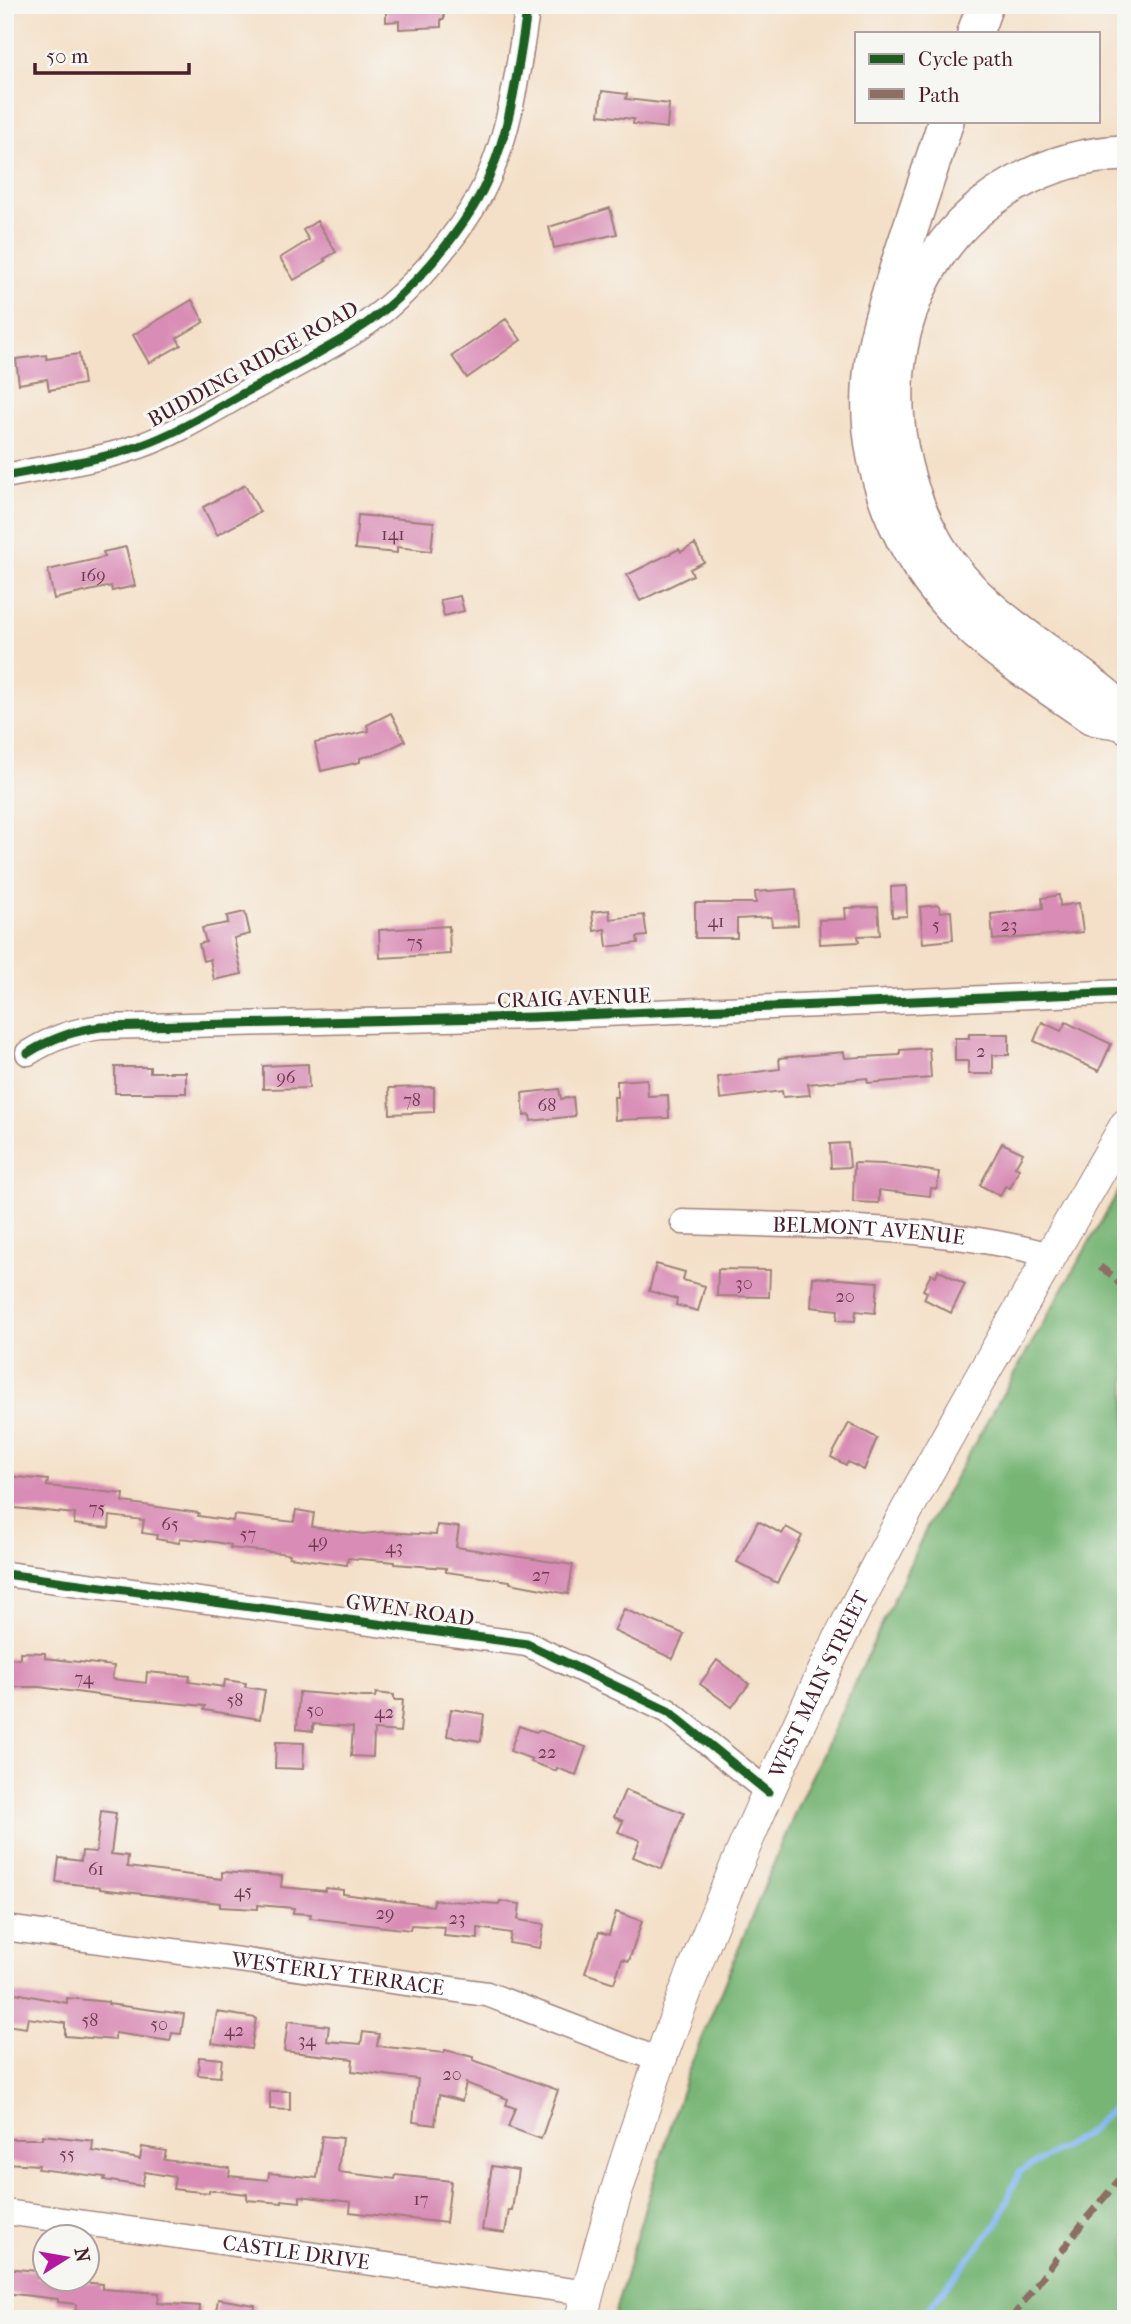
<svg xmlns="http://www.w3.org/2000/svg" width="1131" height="2324" viewBox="0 0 1131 2324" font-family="'IM FELL French Canon',serif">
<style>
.forest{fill:#77b575;stroke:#606a50;stroke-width:2}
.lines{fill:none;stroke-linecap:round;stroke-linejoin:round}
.stream{stroke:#87b8f3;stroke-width:6}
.building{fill:#d98db6}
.minor-casing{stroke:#9f807a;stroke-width:27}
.major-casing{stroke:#9f807a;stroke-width:34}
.highway-casing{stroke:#9f807a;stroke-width:38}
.minor{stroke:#fff;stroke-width:24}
.major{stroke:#fff;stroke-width:32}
.highway{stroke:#fff;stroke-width:35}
.quiet{stroke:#8d6e63;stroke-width:7;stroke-dasharray:14 7;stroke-linecap:butt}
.cycleway-casing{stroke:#f6f6f2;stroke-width:13}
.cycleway{stroke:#1b5e20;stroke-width:9}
.labels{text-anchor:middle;stroke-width:6;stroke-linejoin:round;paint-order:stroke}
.number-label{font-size:18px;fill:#6e3a4e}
.street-label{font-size:21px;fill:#4a1f2b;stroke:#f6f6f2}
</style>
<rect width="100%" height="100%" fill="#f6f6f2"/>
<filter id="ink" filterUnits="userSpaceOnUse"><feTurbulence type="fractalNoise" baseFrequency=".0143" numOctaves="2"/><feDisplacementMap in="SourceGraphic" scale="14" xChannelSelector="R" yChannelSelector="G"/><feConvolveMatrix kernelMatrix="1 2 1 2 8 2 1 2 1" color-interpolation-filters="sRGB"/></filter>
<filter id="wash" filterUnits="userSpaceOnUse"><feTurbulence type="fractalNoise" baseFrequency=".00686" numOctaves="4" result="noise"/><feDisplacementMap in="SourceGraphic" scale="28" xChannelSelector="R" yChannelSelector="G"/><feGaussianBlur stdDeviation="1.57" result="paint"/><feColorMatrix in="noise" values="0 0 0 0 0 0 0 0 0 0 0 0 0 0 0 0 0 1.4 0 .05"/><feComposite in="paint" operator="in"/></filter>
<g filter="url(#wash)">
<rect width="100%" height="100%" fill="#f4e0c8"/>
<!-- forest -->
<path class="forest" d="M1126 1178V2319H613L643 2214 687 2074 795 1812 927 1527Z"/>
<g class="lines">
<!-- stream -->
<path class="stream" d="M920 2319 999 2221 1019 2172 1086 2134 1126 2095"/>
</g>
<g id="blocks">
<!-- building -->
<path class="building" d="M386 5H443L444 19H441V27L399 29V21L386 22Z
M602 91 627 94 626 99 669 104 667 128 633 124 634 119 599 115Z
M610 208 617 234 554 248 549 227Z
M317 221 336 252 324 259 326 261 294 280 280 258 309 240 303 230Z
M192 300 204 322 177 338 181 345 149 363 133 335Z
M506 319 521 340 467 378 452 356Z
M79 354 84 384 49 390 47 379 19 384 16 359 46 355 47 359Z
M245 485 260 512 217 535 203 507Z
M358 515 434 522 431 551 397 547V553L355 549Z
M695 544 704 562 690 569 693 575 640 601 627 575 679 549 681 552Z
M126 547 135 586 112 591 111 586 54 599 48 570 105 557 103 552Z
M460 596 464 611 444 616 440 600Z
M391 713 405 741 381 753 360 758V762L321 771 315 743 369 731 367 725Z
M906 886 907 916 892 917 891 887Z
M796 889 798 925 772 926 771 917 737 919V938H695V903H756L755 892Z
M1059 895 1060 906 1079 903 1083 932 993 940 991 914 1043 908 1042 898Z
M939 905 940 912 951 911 953 940 923 943 920 907Z
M878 907 880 935 858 936 859 942 820 944 819 920 846 919 845 908Z
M609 910 610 919 644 915 647 936 637 937 638 943 607 947 605 929 594 931 592 912Z
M245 912 250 934 234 938 242 974 214 980 210 959 203 961 199 944 206 942 202 928 228 923 227 916Z
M449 926 450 954 380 958 379 930Z
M1042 1022 1061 1031 1066 1022 1111 1044 1099 1071 1034 1041Z
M969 1034H1009V1055H993V1074H968V1061H955V1038H969Z
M929 1048 931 1078 868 1083 867 1078 808 1084 810 1095 783 1097 782 1091 720 1099 718 1077 780 1069 779 1058 844 1052 845 1058 900 1055V1050Z
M308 1064 309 1088 263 1089V1066Z
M115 1067H150V1072H186V1093H115Z
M647 1079 648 1096 668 1095 669 1118 615 1120 614 1097H617V1081Z
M434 1087V1112L390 1114 389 1088Z
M559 1089 561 1099 573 1097 575 1116 531 1121 530 1115 524 1116 522 1093Z
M848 1143 850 1167 831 1168 830 1144Z
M1002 1143 1023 1153 1015 1167 1019 1169 1010 1188 1005 1186 1000 1196 980 1185Z
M854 1163 884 1164 939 1172 937 1189 931 1188 930 1196 879 1190V1203L853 1202Z
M656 1264 685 1272 683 1280 705 1286 698 1311 676 1305 677 1299 649 1291Z
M718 1269 770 1270 769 1297 717 1296Z
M938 1270 965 1284 951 1313 924 1299 927 1292 923 1290 931 1274 936 1276Z
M813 1277 878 1282 875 1313 856 1311 855 1321 837 1320 838 1310 811 1307Z
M849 1423 877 1438 864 1470 848 1462 846 1465 831 1457Z
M5 1476 48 1480 47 1486 124 1494 123 1502 199 1513 198 1516 233 1521 234 1515 294 1522 296 1510 314 1513 312 1527 363 1534 383 1532 436 1535 437 1525 459 1527 456 1547 573 1565 568 1594 510 1583V1581L446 1572V1568L395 1564V1562L348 1558 347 1565 289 1557 290 1554 230 1548 231 1545 215 1542 180 1538 179 1543 156 1539 157 1535 142 1533 144 1520 110 1516 109 1528 74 1524 75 1514 5 1507Z
M758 1521 782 1534 786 1527 802 1536 777 1583 737 1562Z
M624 1609 684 1634 673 1659 614 1631Z
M20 1652 45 1653V1658L114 1666 112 1679 146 1683 147 1672 190 1676 189 1682 224 1687 225 1680 246 1683 245 1687 265 1690 260 1719 204 1710 205 1706 128 1699 39 1687H5V1658L20 1659Z
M717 1660 749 1684 732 1707 700 1684Z
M299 1692 362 1697H375L376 1693 394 1695V1700H403L400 1732 374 1730 373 1757 351 1756 353 1727 313 1724V1731L297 1729Z
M451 1709 484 1714 481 1741 447 1736Z
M519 1726 536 1732 539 1730 586 1747 576 1775 557 1768 556 1771 531 1762 532 1759 510 1751Z
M276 1742 304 1743 303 1769 275 1768Z
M625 1790 684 1813 662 1869 633 1857 640 1840 618 1832 623 1821 614 1817Z
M101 1811 116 1813 111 1854 128 1856 127 1867 222 1879V1872L282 1876 281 1887 325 1891 326 1888 343 1890V1894L433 1906 434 1900 499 1904 500 1901 520 1904 518 1920 544 1924 540 1948 509 1943 511 1933 478 1928V1939L444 1936 445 1927 411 1925 410 1930 310 1918 311 1914 293 1913 294 1908 258 1905V1909L220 1907V1903L100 1889V1887L56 1882 59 1858 81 1861 82 1851 96 1852Z
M616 1912 642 1921 629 1961 622 1959 614 1983 585 1973 599 1932 609 1935Z
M5 1991 67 2003V1998L108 2002V2004L184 2014 181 2034 172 2033 170 2041 115 2033V2040L65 2036V2023L28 2018 26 2028 5 2025Z
M217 2012 256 2018 251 2049 212 2043Z
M288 2021 329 2026 327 2041 361 2044 363 2032 379 2034 377 2046 444 2053 445 2050 473 2057V2060L558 2090 541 2139 508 2127 515 2108 506 2105 508 2099 466 2083 462 2101 439 2095 435 2125 413 2122 418 2079 352 2071 353 2059 284 2051Z
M199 2057 222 2059 220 2077 198 2075Z
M270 2091H290V2110L270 2109Z
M42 2135 93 2141 92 2151 140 2159 142 2147 166 2151 164 2160 230 2168 229 2176 268 2180 269 2173 317 2178 322 2136 342 2138 338 2172 395 2179 396 2175 451 2181 446 2223 350 2212 351 2202 300 2196V2202L282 2200V2203L247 2200V2194L209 2190V2193L173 2189 175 2177 145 2172 142 2186 104 2180 105 2177 38 2169 39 2165 5 2163V2139H42Z
M492 2166 518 2170 512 2210H509L505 2233 482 2230Z
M5 2268 37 2271V2278L102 2284V2289L159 2293 158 2303 200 2306 199 2319H133L75 2314 76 2304 58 2302V2299L5 2293Z
M218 2299 255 2305 253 2319H215Z"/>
</g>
</g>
<g filter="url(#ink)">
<use href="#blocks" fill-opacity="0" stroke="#9f807a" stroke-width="2"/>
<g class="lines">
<defs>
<g id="minor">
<path d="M5 476C50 467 96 461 140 446 177 433 210 412 244 393 280 374 316 355 351 334 399 304 442 256 472 209 510 148 517 74 528 5"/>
<path d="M28 1053C52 1038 73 1031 101 1027L533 1017 1126 992"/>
<path id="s1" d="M683 1222C805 1226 932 1224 1051 1255"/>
<path d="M5 1574 527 1644 668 1711 768 1792"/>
<path id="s2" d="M5 1928 487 1994 659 2060"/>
<path id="s3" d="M5 2212 588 2293"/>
</g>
<g id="major">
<path id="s4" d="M581 2319C624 2147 685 1982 756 1820 788 1747 821 1675 857 1604 941 1442 1035 1284 1126 1125"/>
</g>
<path id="highway" d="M975 33 985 5
M946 121C931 166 916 212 901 257 889 296 875 335 871 375 862 467 899 556 964 620 997 654 1051 688 1091 716 1102 721 1116 718 1126 725
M1121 722 1113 705 1106 696C1045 645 980 617 937 546 865 424 885 257 1015 184 1048 165 1087 154 1126 153"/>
</defs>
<!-- minor casing -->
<use href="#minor" class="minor-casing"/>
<!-- major casing -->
<use href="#major" class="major-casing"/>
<!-- highway casing -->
<use href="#highway" class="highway-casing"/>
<!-- minor -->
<use href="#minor" class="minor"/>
<!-- major -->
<use href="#major" class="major"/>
<!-- highway -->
<use href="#highway" class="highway"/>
<!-- quiet -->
<path class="quiet" d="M1100 1267 1113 1276 1126 1292
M1011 2319 1085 2220 1126 2172"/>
<defs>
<path id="cycleway" d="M5 476C50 467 96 461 140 446 177 433 210 412 244 393 280 374 316 355 351 334 399 304 442 256 472 209 510 148 517 74 528 5
M28 1053C52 1038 73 1031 101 1027L533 1017 1126 992
M5 1574 527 1644 668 1711 768 1792"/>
</defs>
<!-- cycleway casing -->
<use href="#cycleway" class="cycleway-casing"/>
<!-- cycleway -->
<use href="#cycleway" class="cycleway"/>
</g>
</g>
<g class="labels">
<!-- number labels -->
<g class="number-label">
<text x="393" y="540">141</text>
<text x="93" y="581">169</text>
<text x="716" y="927">41</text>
<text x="936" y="931">5</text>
<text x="1009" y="931">23</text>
<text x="415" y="948">75</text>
<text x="981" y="1057">2</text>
<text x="286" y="1083">96</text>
<text x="412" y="1106">78</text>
<text x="547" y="1111">68</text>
<text x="744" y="1289">30</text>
<text x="845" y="1302">20</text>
<text x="97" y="1514">75</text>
<text x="170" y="1530">65</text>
<text x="248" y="1540">57</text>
<text x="318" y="1547">49</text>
<text x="394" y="1553">43</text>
<text x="541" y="1581">27</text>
<text x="84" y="1684">74</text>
<text x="235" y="1706">58</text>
<text x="315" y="1716">50</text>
<text x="384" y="1718">42</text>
<text x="547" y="1758">22</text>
<text x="96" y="1875">61</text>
<text x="243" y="1897">45</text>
<text x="385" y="1919">29</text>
<text x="457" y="1924">23</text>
<text x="90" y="2026">58</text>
<text x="159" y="2030">50</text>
<text x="234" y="2036">42</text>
<text x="307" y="2046">34</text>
<text x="452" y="2080">20</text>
<text x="67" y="2160">55</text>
<text x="421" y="2205">17</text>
</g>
<!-- street labels -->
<g class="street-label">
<text transform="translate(253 364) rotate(-29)" y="7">BUDDING RIDGE ROAD</text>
<text transform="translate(574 998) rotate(-2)" y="7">CRAIG AVENUE</text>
<text dy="7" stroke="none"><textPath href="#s1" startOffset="186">BELMONT AVENUE</textPath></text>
<text transform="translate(410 1610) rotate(8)" y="7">GWEN ROAD</text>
<text dy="7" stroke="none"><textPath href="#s4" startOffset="679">WEST MAIN STREET</textPath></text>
<text dy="7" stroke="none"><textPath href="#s2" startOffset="336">WESTERLY TERRACE</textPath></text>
<text dy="7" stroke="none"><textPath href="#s3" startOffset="294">CASTLE DRIVE</textPath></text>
</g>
</g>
<!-- margin -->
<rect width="1131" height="2324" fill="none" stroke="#f6f6f2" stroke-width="28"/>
<!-- legend -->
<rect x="855" y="32" width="245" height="91" fill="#f6f6f2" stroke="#b1a0a2" stroke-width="2"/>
<rect x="869" y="54" width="35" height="10" fill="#1b5e20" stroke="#b1a0a2" stroke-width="2"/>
<text x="918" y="66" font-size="21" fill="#4a1f2b">Cycle path</text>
<rect x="869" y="89" width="35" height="10" fill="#8d6e63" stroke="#b1a0a2" stroke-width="2"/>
<text x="918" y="102" font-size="21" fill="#4a1f2b">Path</text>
<!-- north arrow -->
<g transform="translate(66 2258) rotate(79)"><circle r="33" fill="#f6f6f2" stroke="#b1a0a2" stroke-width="2"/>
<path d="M0-5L12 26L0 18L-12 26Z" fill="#b5179e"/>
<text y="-10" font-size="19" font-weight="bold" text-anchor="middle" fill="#4a1f2b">N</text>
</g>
<!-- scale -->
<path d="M35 63v10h154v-10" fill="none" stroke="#4a1f2b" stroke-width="3.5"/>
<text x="46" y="63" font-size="21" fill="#4a1f2b" stroke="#f6f6f2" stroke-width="5" paint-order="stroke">50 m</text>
</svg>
